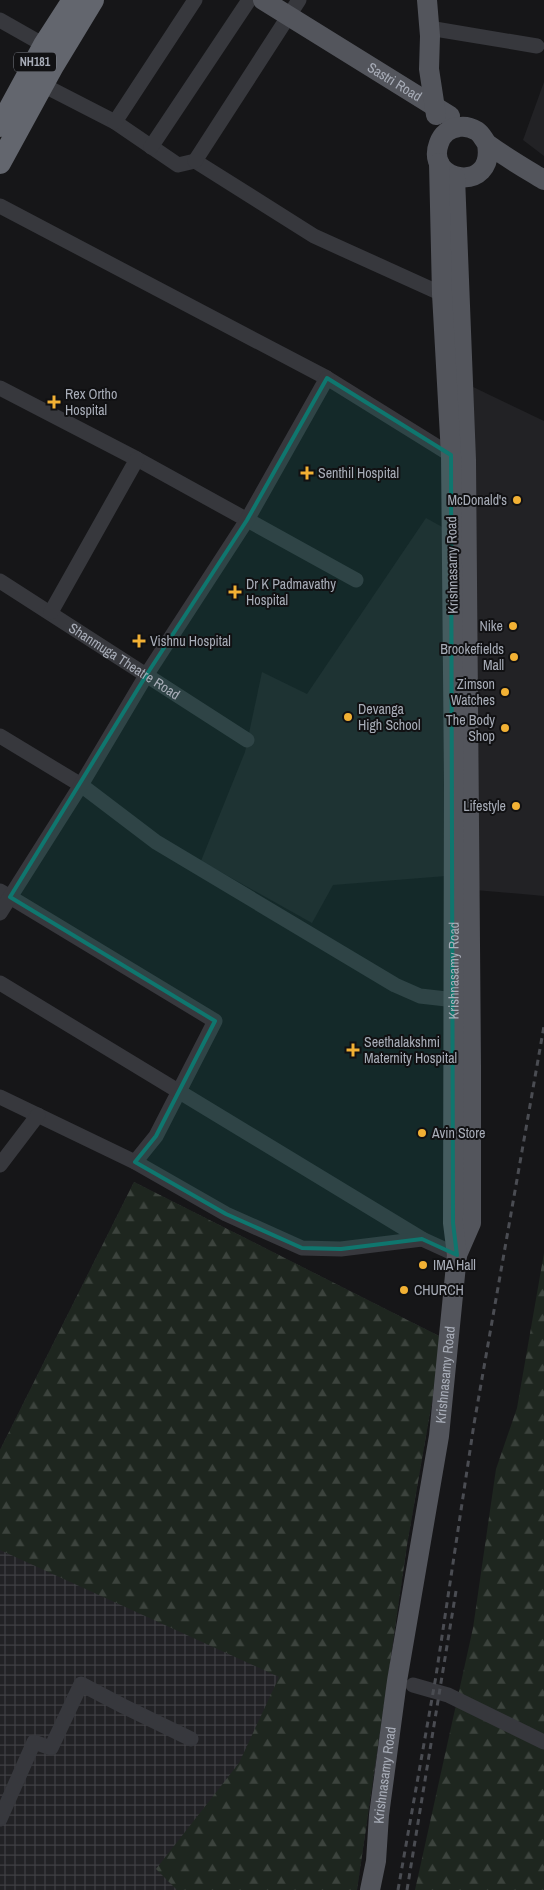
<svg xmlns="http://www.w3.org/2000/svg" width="544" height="1890" viewBox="0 0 544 1890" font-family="'Archivo Narrow',sans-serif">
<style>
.built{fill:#222225}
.industrial{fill:url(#industrial-grid)}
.forest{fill:url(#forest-firs)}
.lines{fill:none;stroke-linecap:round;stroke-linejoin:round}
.minor{stroke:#37383d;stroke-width:15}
.major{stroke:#53555c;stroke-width:20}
.highway{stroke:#63666e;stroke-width:22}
.rail{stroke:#4a4c52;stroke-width:3;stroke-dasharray:6 5;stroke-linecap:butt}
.marked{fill:#0f766e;fill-opacity:0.2;stroke:#0f766e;stroke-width:4;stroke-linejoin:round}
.poi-dot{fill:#f2b134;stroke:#111113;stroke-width:2}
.labels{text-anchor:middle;stroke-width:4;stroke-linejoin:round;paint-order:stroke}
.shield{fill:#111113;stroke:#7b7e86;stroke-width:1}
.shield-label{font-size:12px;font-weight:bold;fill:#a8adb8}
.street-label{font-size:14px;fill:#a8adb8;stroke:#111113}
.poi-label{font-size:14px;fill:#a8adb8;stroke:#111113;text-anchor:start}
</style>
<defs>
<pattern id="industrial-grid" width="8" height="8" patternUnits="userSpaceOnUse" patternTransform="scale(1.25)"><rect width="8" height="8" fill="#222225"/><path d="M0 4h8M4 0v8" fill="none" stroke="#3f3f43"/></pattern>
<pattern id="forest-firs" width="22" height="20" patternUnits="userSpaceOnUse" patternTransform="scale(1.25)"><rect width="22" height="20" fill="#1e261f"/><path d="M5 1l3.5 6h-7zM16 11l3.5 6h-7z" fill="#3c433d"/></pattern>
</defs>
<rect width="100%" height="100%" fill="#161618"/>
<!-- built -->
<path class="built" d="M544 82V156L523 140Z
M469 385 544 421V896L475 890Z
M426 518 444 528 446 876 333 885 312 923 201 861 245 752 262 672 307 694Z"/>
<!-- industrial -->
<path class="industrial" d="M134 1182 443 1338 407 1545 357 1890H0V1450Z"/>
<!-- forest -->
<path class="forest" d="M134 1182 443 1338 407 1545 357 1890H177L156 1869 239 1763 279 1677 0 1550V1450Z
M544 1253V1890H415L473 1628 496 1469 517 1408Z"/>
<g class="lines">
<!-- minor -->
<g class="minor">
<path d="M0 20 44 45"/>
<path d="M429 28 537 46"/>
<path d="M43 85 115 122 178 165 195 161 314 236 442 294"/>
<path d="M115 122 195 0"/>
<path d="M151 147 249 0"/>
<path d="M195 161 299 0"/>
<path d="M0 206 327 378 451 455"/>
<path d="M0 388 137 459 356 580"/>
<path id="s1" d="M0 581 247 740"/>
<path d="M51 612 137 459"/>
<path d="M0 736 81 785 156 842 395 985 420 996 464 1001"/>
<path d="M0 891 215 1021 156 1136 135 1162"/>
<path d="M0 913 81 785 147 674 247 520 327 378"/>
<path d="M0 983 422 1239 457 1255"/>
<path d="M0 1097 135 1162 226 1214 302 1248 341 1249 422 1239"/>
<path d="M0 1165 38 1115"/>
<path d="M413 1685 448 1695 544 1742"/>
<path d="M0 1819 34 1742 51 1748 81 1684 123 1706 191 1739"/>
</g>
<!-- major -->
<g class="major">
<path id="s2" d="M263 0 450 116"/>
<path d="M427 0 430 36 429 69 436 115"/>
<path d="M487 144C496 194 424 183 439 143 442 134 450 128 459 127 465 126 472 128 477 131 483 135 484 142 489 145 507 158 526 169 544 180"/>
<path d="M455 177 466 460 471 1065V1223L457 1255"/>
<path id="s3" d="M370 1890 376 1861 379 1815 397 1681 439 1436 457 1255 453 1223 454 782 451 455 442 294 439 163"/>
</g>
<!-- highway -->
<path class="highway" d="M0 126 44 45 73 0
M0 163 53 66 93 0"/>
<!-- rail -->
<path class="rail" d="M398 1890 436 1676 474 1424 544 1026
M407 1890 456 1591"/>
</g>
<!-- marked area -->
<path class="marked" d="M327 378 451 455 453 1223 457 1255 422 1239 341 1249 302 1248 226 1214 135 1162 156 1136 215 1021 10 897 147 674 247 520Z"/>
<!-- markers -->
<g class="poi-dot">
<path d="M51.5 394.5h5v5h5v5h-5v5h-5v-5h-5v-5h5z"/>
<path d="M304.5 465.5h5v5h5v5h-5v5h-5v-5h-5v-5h5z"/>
<circle cx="517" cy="500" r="5"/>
<path d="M232.5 584.5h5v5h5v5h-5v5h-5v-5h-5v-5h5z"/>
<circle cx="513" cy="626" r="5"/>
<path d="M136.5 633.5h5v5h5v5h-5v5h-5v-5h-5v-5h5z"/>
<circle cx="514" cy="657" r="5"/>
<circle cx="505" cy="692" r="5"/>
<circle cx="348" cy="717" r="5"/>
<circle cx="505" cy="728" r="5"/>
<circle cx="516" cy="806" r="5"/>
<path d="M350.5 1042.5h5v5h5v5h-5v5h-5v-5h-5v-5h5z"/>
<circle cx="422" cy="1133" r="5"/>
<circle cx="423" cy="1265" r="5"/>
<circle cx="404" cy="1290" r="5"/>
</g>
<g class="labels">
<!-- shield labels -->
<rect class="shield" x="14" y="52.5" width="42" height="19" rx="4"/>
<g class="shield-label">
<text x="35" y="66">NH181</text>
</g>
<!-- street labels -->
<g class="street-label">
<text dy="5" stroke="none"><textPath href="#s2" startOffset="155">Sastri Road</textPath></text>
<text transform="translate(452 565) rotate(-91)" y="5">Krishnasamy Road</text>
<text dy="5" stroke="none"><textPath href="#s1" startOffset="148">Shanmuga Theatre Road</textPath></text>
<text dy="5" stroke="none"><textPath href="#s3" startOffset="926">Krishnasamy Road</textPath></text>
<text dy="5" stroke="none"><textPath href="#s3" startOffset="521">Krishnasamy Road</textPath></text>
<text dy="5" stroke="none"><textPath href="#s3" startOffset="116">Krishnasamy Road</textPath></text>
</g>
<!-- poi labels -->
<g class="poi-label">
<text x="65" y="399">Rex Ortho<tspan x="65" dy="16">Hospital</tspan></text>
<text x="318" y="478">Senthil Hospital</text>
<text x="507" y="505" text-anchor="end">McDonald's</text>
<text x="246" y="589">Dr K Padmavathy<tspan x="246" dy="16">Hospital</tspan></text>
<text x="503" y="631" text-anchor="end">Nike</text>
<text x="150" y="646">Vishnu Hospital</text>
<text x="504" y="654" text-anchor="end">Brookefields<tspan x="504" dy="16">Mall</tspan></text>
<text x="495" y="689" text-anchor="end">Zimson<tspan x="495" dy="16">Watches</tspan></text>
<text x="358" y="714">Devanga<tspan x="358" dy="16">High School</tspan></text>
<text x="495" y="725" text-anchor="end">The Body<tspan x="495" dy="16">Shop</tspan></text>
<text x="506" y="811" text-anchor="end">Lifestyle</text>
<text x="364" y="1047">Seethalakshmi<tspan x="364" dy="16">Maternity Hospital</tspan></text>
<text x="432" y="1138">Avin Store</text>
<text x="433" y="1270">IMA Hall</text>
<text x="414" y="1295">CHURCH</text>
</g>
</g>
</svg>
